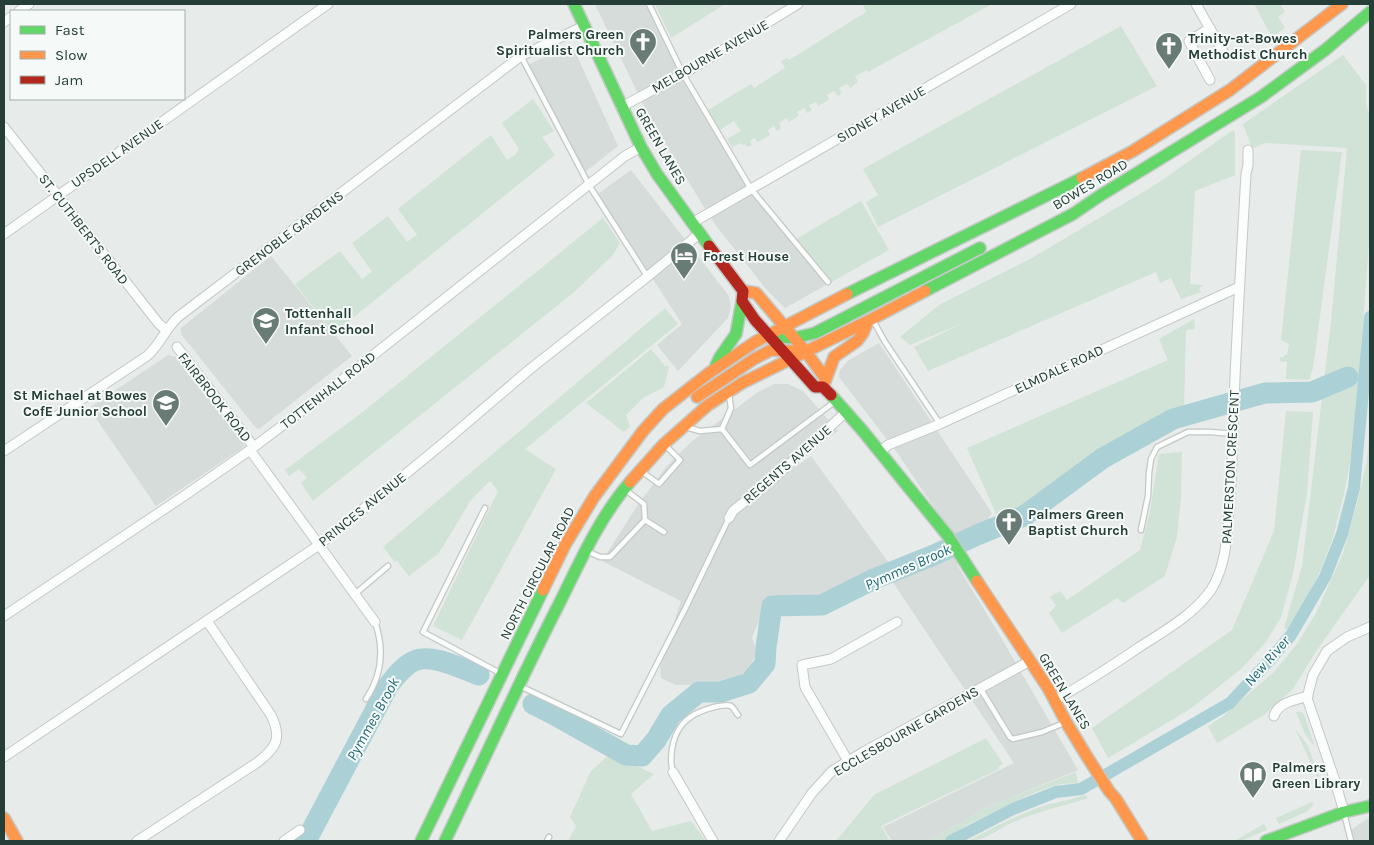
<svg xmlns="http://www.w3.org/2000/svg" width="1374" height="845" viewBox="0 0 1374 845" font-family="Karla,sans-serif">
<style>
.built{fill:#d5dcd9}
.green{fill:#d1e3d6}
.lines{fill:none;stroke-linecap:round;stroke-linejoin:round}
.canal{stroke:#abd1d6;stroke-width:12}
.river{stroke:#abd1d6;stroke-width:21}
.lane-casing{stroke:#c4c8c6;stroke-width:7}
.street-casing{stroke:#c4c8c6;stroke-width:11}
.fast-casing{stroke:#c3c9c6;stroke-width:14}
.slow-casing{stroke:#c3c9c6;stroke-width:14}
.jam-casing{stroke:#c3c9c6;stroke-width:14}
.lane{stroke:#fbfcfc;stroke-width:4.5}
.street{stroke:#fbfcfc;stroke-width:9}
.fast{stroke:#63d668;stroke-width:11}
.slow{stroke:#ff974d;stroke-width:11}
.jam{stroke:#b3261e;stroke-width:11}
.labels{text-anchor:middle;stroke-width:4;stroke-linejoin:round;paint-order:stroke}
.poi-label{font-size:14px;font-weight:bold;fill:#253e37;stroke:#f5faf8;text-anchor:start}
.street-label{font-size:14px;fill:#253e37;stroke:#f5faf8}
.water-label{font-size:15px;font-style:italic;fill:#226a77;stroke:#f5faf8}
</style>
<rect width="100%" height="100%" fill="#e7ebe9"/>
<!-- built -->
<path class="built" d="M595 4H650L683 74 751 189 796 239 826 285 785 308 766 289 714 223 651 121Z
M572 45 618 146 585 172 523 67Z
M631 170 729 296 731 307 728 318 678 371 657 345 682 324 598 194Z
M271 256 352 356 259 429 256 428 181 334V328Z
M879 343 992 513 957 565 996 629 1078 770 987 807 928 841H892L883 827 1014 763 892 581 942 558 957 541 898 454 839 377 840 370 849 360Z
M168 355 177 357 245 446 156 506 89 408Z
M774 384H788L803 391 838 431 790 463 741 499 790 471 811 456 891 566 813 602 769 599 752 637 757 653 748 669 728 684 676 685 661 678 660 666 681 601 602 561 637 506 666 467 691 442 758 392Z
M1367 819H1370V841H1351L1348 832Z"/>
<!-- green -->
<path class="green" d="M655 4H725L671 38Z
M865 4H992L868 72 867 70 855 76 858 82 850 88 847 84 839 88 842 93 838 96 834 91 827 95 829 100 818 106 816 102 809 105 812 110 807 113 804 108 797 112 799 116 789 122 786 118 779 123 781 128 777 131 774 126 768 130 770 135 757 142 755 138 750 141 752 145 748 147 745 144 742 145 740 143 733 147 734 150 727 139 741 131 734 121 720 130 708 110 751 84 754 88 785 68 781 61 787 58 789 60 866 12 863 5Z
M1254 4H1280L1285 12 1278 17 1285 28 1272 37Z
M1121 26 1157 86 878 227 866 202 878 195 863 169Z
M1343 55 1366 85V104L1370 115V230L1355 429 1350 463 1344 494 1333 537 1322 567 1301 611 1289 630 1284 628 1302 566 1331 322 1347 148 1266 143 1252 148 1243 124Z
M533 99 554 131 542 137 555 155 334 333 295 284 340 251 362 279 372 272 352 243 388 216 407 242 417 235 398 209 491 135 507 160 515 155 519 149 502 123Z
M1233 130 1235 132V175L1195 191 1190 284 1203 285 1199 289 1201 292 1181 299 1171 278 1160 283 1156 272 928 371 914 347 963 323 910 345 900 337 939 305 1030 259 1155 185Z
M1301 150 1342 152 1313 368 1309 380 1286 379 1287 362 1280 361V357H1284V355H1287L1289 344 1281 340Z
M861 201 889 250 826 285 796 239Z
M603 218 620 243 613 255 573 293 313 501 301 483 307 478 299 469 289 476 285 470 364 411Z
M665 308 678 324 525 449 556 469 462 640 433 626 498 491 490 481 471 500 439 553 409 576 397 561 395 562 383 547Z
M1194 319 1195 329 1186 330 1184 409 1172 413 1101 453 1020 514 999 521 967 448 1168 360 1159 339Z
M651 349 665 366H669L664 387 643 398 626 415 630 427 624 432 586 403Z
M1286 411 1313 412 1307 493 1293 574 1281 617 1266 642 1241 669 1190 709 1108 758 1092 728 1232 630 1274 531Z
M1370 422V575L1317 650 1293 689 1264 715 1217 743 1208 726 1222 717 1273 673 1297 644 1316 613 1343 553 1357 503 1367 461Z
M1182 452 1181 498 1177 537 1165 576 1123 603 1117 598 1062 633 1049 613 1056 606 1050 597 1060 591 1067 600 1140 550 1150 511 1159 454Z
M1296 712H1301L1304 714 1315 747 1305 734Z
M1295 728 1308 746 1319 776 1317 777Z
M986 738 1003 764 998 767 999 769 881 826 890 841H836L874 795Z
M610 754 654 774 631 794 652 831 691 821 706 841H568L576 826 570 817 591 771Z
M1076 772 1078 783 1061 784 1036 792 967 825 943 841H928L987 807Z
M1085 795 1089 798C1063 806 1036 812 1011 823 997 830 984 841 968 841 995 827 1029 808 1059 802 1068 800 1076 798 1085 795Z
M1312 802 1314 804 1306 812 1279 824 1276 818Z
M1264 824 1267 830 1241 841H1237L1236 840Z"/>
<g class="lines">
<!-- canal -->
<path class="canal" d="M951 841 1013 809 1056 792 1081 789 1230 703 1268 662 1291 635 1325 577 1342 534 1354 488 1370 317"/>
<!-- river -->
<path class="river" d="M533 704 553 714 626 755 642 756 656 740 671 715 699 692H721L749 683 765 664 766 647 772 606 822 605 874 579 934 555 977 535 1024 516 1103 458 1173 419 1265 393 1312 392 1348 377
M306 841 388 686C395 677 403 666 414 661 432 653 462 669 479 675"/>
<defs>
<path id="lane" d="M649 4 683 74 751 189 828 282
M521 56 589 185 647 276
M874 322 885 342 940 424
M689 428 700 431 722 429
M722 429 750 465 833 403
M722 429 731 408 729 395
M644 473 659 484 680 460 667 447
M627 491 644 504 645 520 664 532
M485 508 423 632 498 672
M1141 530 1148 496 1149 473 1151 459 1157 447 1188 432H1211L1233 434
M589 552 600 557H610L645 520
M355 594 388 566
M522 687 621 734 685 609 729 518
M980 688 1010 737 1013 739 1042 732 1064 723
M366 699C382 675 384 648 375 622
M673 772C669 759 672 738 681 726 690 714 704 709 719 706 722 706 727 704 731 706 734 708 736 713 738 715
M1344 813 1351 841
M547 841 549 837"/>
<path id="street" d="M1196 4 1225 55
M19 11 29 4
M4 22 11 17
M1210 80 1189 41 1210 28
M621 107 683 74 798 4
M4 127 159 324 166 330
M692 223 1071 4
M4 234 328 4
M177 347 254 447
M250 450 375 622
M4 451 147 356C160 345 165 329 178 317L521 56 584 26
M880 452 888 445 940 424 1239 287
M729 518 733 511 775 477 846 412
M4 616 184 496 250 450 319 398 625 156 641 147
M1055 700C1084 684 1113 665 1141 646 1166 630 1193 615 1211 590 1226 566 1227 537 1229 510 1233 466 1233 422 1235 378 1238 310 1242 242 1246 174L1248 165V150
M1274 716C1278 702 1296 700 1308 696
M4 757 319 545 441 445 530 369 647 277 699 234
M848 761 805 687 802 665 831 659 897 622
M673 772 713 841
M1344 812 1335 781 1307 698 1313 675 1327 651 1347 637 1370 627
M137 841 258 762C277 747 282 738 271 715L207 621
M284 841 300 830
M779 841 812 793 832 771 865 751 1030 661"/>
<path id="fast" d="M574 4 641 147 657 174 709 246
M925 291 1073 214 1101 195 1261 97 1325 50 1370 12
M847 294 1082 178
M769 336 794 338 815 333 980 248
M716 365 720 357 736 334 742 301
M831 395 862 430 948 536 977 581
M421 841 543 590
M445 841C483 762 519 682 559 604 580 562 599 518 630 482
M1266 841 1344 812 1370 806"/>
<path id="slow" d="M1082 178 1133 151 1230 90 1342 4
M743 291 756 293 806 352 826 379 823 387
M826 379 834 357 857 341 863 333 868 321
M697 397 754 359 771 350 804 352
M630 482 664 444 708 405 742 383 868 321 925 291
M977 581 1048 688 1066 722 1086 755 1109 791 1116 799 1142 841
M543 590 565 545 594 497 643 431 663 409 709 373 755 342 847 294
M4 818 17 841"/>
<path id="jam" d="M709 246 743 291 742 301 755 320 815 387H823L831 395"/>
</defs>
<!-- lane casing -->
<use href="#lane" class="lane-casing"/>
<!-- street casing -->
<use href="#street" class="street-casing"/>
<!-- fast casing -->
<use href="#fast" class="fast-casing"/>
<!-- slow casing -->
<use href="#slow" class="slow-casing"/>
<!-- jam casing -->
<use href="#jam" class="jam-casing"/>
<!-- lane -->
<use href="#lane" class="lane"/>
<!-- street -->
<use href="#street" class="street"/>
<!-- fast -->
<use href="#fast" class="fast"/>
<!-- slow -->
<use href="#slow" class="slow"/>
<!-- jam -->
<use href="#jam" class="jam"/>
</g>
<!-- icons -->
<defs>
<symbol id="church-pin" viewBox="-11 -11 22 30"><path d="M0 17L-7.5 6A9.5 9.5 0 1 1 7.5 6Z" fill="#697b75" stroke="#f5faf8"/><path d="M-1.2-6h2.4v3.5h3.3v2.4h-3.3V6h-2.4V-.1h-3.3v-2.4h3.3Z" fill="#fff"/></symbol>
<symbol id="hotel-pin" viewBox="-11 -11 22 30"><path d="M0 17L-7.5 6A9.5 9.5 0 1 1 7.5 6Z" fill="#697b75" stroke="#f5faf8"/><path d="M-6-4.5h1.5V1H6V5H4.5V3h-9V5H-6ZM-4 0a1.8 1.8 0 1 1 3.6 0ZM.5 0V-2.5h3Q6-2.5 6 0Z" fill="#fff"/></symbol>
<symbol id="school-pin" viewBox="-11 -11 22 30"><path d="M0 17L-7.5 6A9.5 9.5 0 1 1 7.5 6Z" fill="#697b75" stroke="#f5faf8"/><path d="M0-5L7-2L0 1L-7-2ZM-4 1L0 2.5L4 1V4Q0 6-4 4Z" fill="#fff"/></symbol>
<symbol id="library-pin" viewBox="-11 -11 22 30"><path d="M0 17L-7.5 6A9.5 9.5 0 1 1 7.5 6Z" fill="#697b75" stroke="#f5faf8"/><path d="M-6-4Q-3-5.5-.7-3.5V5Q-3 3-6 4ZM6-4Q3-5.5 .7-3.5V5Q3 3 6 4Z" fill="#fff"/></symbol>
</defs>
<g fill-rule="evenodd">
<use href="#church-pin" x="627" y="26" width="32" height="43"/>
<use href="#church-pin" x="1153" y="30" width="32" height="43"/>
<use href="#hotel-pin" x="668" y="240" width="32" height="43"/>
<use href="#school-pin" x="250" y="305" width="32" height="43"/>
<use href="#school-pin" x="150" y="387" width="32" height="43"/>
<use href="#church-pin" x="993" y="506" width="32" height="43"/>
<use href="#library-pin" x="1237" y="759" width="32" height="43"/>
</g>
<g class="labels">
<!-- poi labels -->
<g class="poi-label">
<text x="624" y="39" text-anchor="end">Palmers Green<tspan x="624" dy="16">Spiritualist Church</tspan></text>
<text x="1188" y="43">Trinity-at-Bowes<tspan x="1188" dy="16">Methodist Church</tspan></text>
<text x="703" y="261">Forest House</text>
<text x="285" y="318">Tottenhall<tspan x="285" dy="16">Infant School</tspan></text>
<text x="147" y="400" text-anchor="end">St Michael at Bowes<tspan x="147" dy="16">CofE Junior School</tspan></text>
<text x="1028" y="519">Palmers Green<tspan x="1028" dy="16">Baptist Church</tspan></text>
<text x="1272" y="772">Palmers<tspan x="1272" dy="16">Green Library</tspan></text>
</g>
<!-- street labels -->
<g class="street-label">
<text transform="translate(710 56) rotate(-30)" y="5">MELBOURNE AVENUE</text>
<text transform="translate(881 114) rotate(-30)" y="5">SIDNEY AVENUE</text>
<text transform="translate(661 146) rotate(60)" y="5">GREEN LANES</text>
<text transform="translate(117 153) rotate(-35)" y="5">UPSDELL AVENUE</text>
<text transform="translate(1090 184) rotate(-31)" y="5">BOWES ROAD</text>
<text transform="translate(84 229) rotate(52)" y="5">ST. CUTHBERT'S ROAD</text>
<text transform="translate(289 233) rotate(-37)" y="5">GRENOBLE GARDENS</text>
<text transform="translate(1059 369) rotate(-25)" y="5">ELMDALE ROAD</text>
<text transform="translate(328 390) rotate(-38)" y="5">TOTTENHALL ROAD</text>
<text transform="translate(215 397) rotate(52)" y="5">FAIRBROOK ROAD</text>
<text transform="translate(787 464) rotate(-41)" y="5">REGENTS AVENUE</text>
<text transform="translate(1230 467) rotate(-87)" y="5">PALMERSTON CRESCENT</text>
<text transform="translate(362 509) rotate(-39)" y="5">PRINCES AVENUE</text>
<text transform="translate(537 573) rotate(-63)" y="5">NORTH CIRCULAR ROAD</text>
<text transform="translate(1065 691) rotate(59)" y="5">GREEN LANES</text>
<text transform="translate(906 731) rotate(-30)" y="5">ECCLESBOURNE GARDENS</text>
</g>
<!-- water labels -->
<g class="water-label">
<text transform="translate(908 567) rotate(-24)" y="5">Pymmes Brook</text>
<text transform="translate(1267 661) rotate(-49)" y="5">New River</text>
<text transform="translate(373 719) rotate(-61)" y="5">Pymmes Brook</text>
</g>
</g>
<!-- border -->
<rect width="1374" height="845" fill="none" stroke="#253e37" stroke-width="10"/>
<!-- legend -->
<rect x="10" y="10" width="175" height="90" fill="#f5faf8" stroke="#a2afab"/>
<rect x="20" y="26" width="25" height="8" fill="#63d668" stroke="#a2afab"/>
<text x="55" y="35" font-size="15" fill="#253e37">Fast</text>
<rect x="20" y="51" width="25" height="8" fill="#ff974d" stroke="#a2afab"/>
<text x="55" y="60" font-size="15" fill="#253e37">Slow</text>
<rect x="20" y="76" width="25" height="8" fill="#b3261e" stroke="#a2afab"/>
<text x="55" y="85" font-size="15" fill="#253e37">Jam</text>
</svg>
